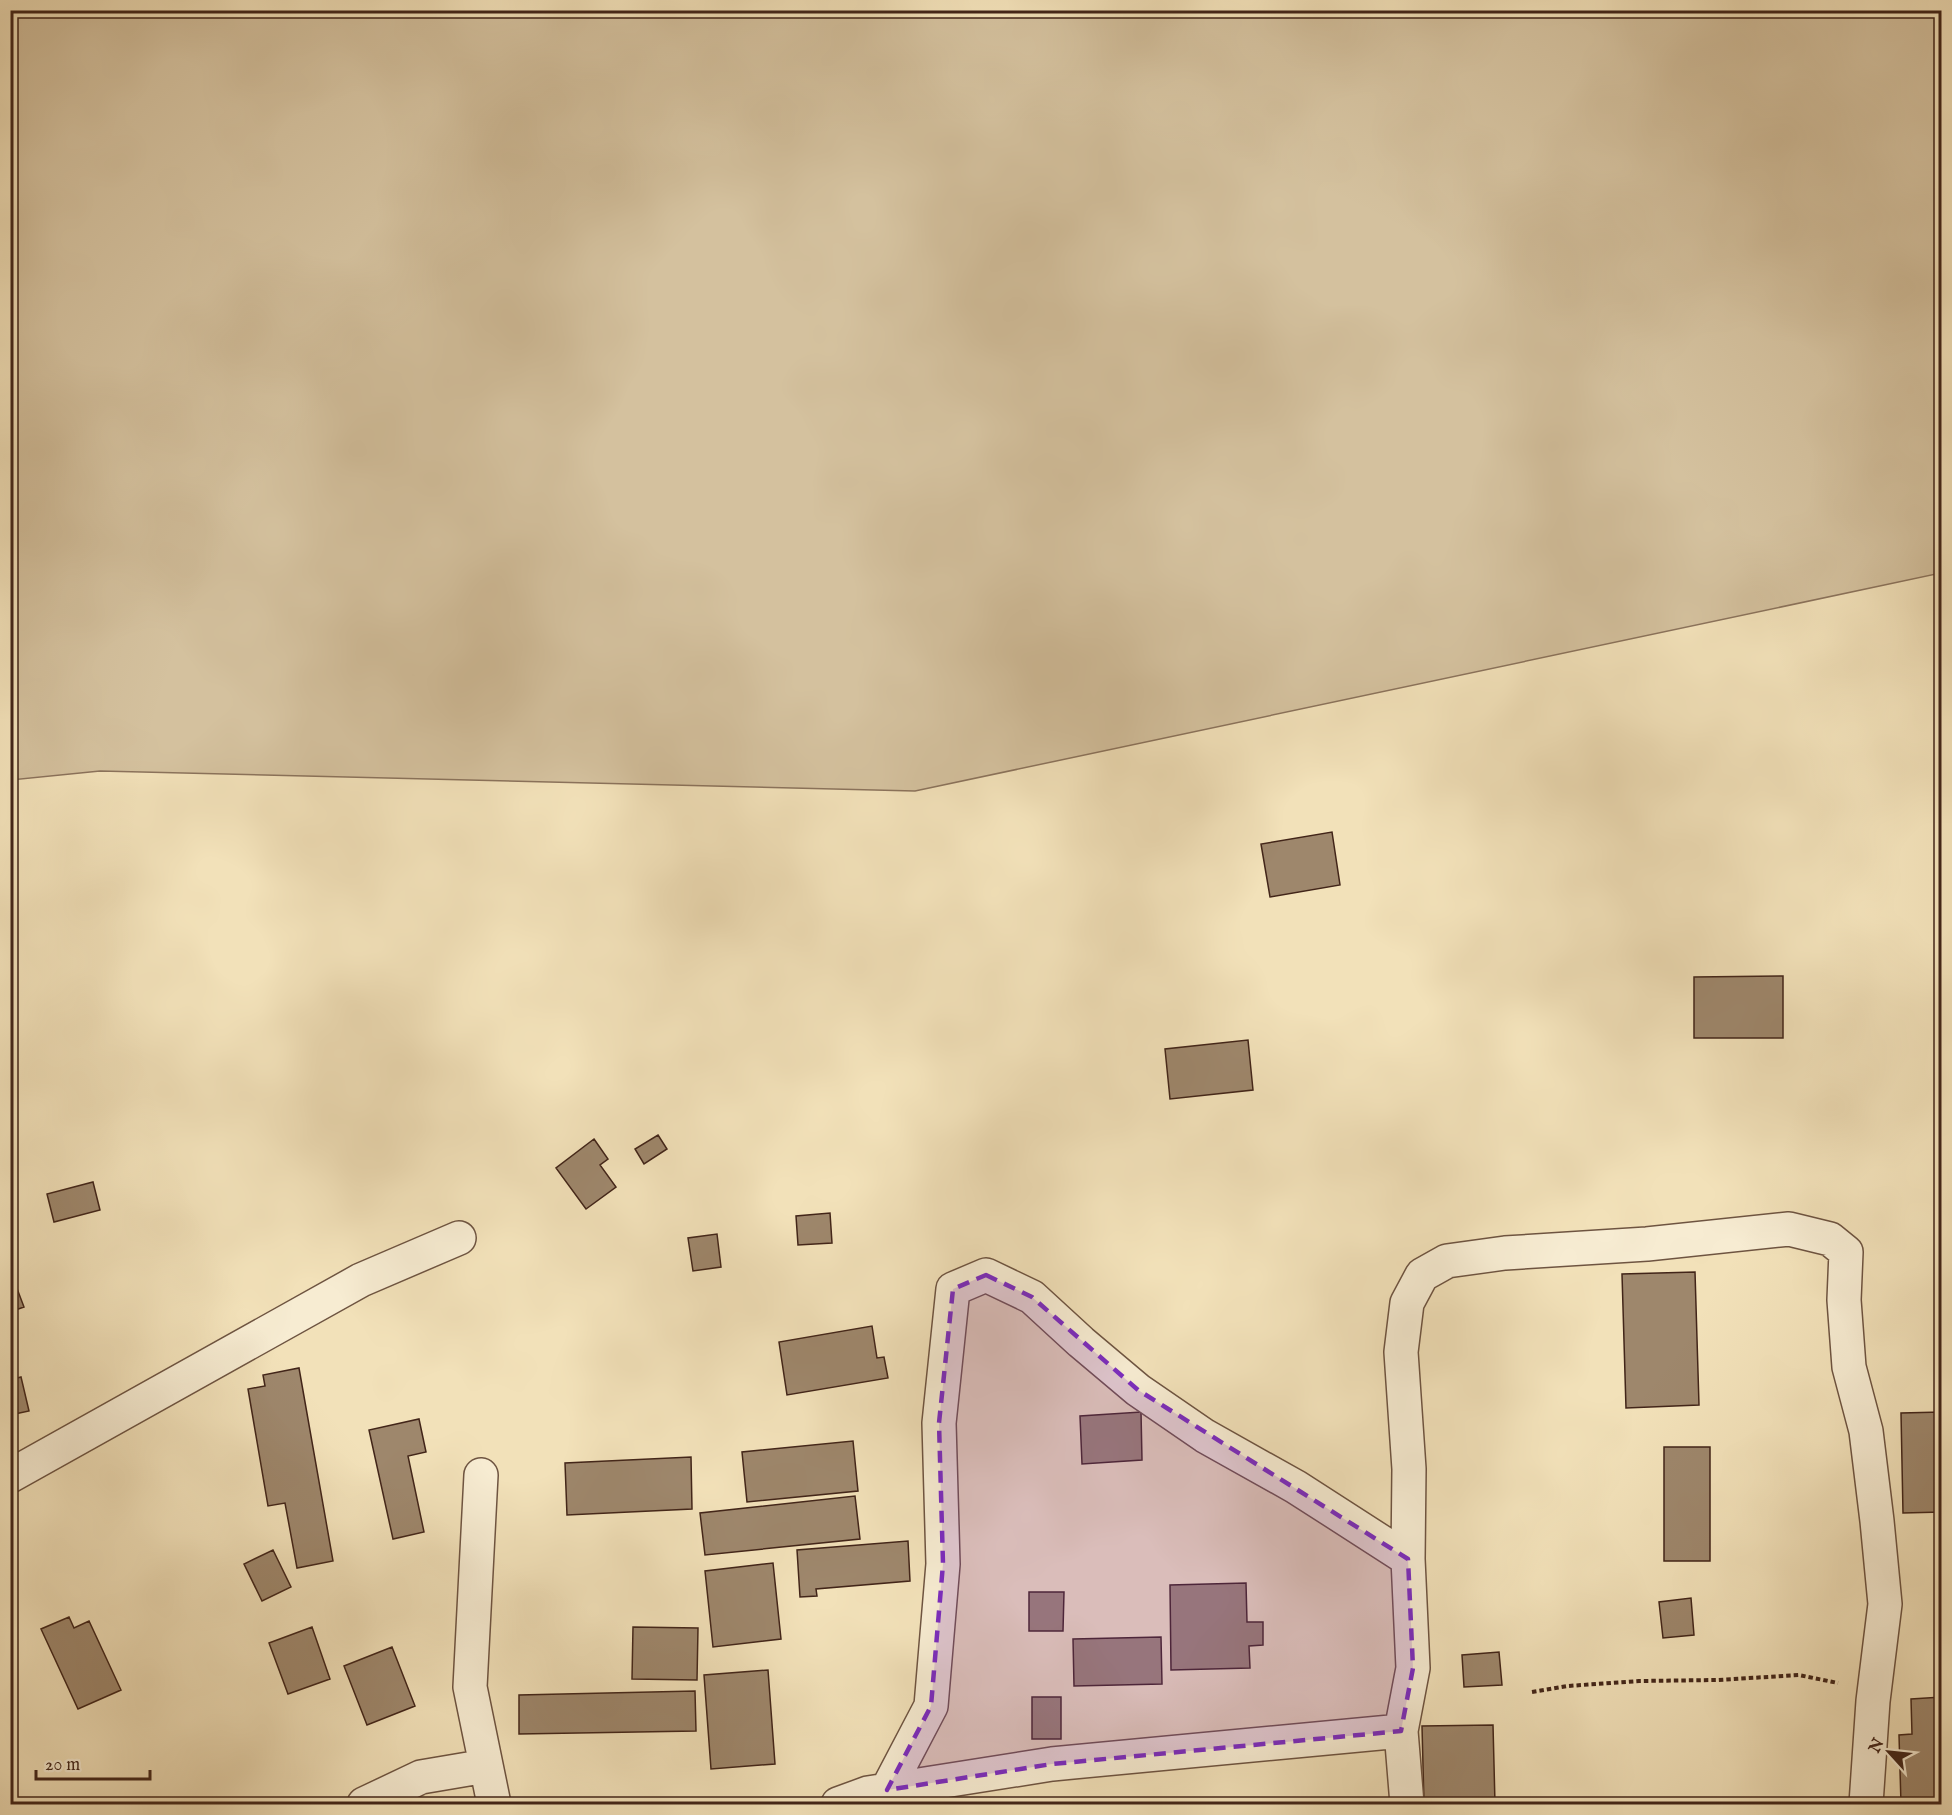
<svg xmlns="http://www.w3.org/2000/svg" width="1952" height="1815" viewBox="0 0 1952 1815" font-family="'IM FELL English',serif">
<style>
.green{fill:#d4c19e;stroke:#8b735c;stroke-width:1.5}
.building{fill:#9e876c;stroke:#422519;stroke-width:1.5}
.lines{fill:none;stroke-linecap:round;stroke-linejoin:round}
.minor-casing{stroke:#6e5441;stroke-width:36}
.path{stroke:#422519;stroke-width:4;stroke-dasharray:4.5 3;stroke-linecap:butt}
.minor{stroke:#f7ecd2;stroke-width:33}
.marked{fill:#7b2cbf;fill-opacity:0.2;stroke:#7b2cbf;stroke-width:4.5;stroke-dasharray:12 8;stroke-linejoin:round}
</style>
<rect width="100%" height="100%" fill="#f2e1b9"/>
<filter id="stains"><feTurbulence type="fractalNoise" baseFrequency=".00333" numOctaves="4"/><feColorMatrix values="0 0 0 0 .2 0 0 0 0 .09 0 0 0 0 .02 0 0 0 .5 -.17"/></filter>
<radialGradient id="worn" r=".72"><stop offset=".6" stop-color="#630" stop-opacity="0"/><stop offset="1" stop-color="#630" stop-opacity=".3"/></radialGradient>
<!-- green -->
<path class="green" d="M11 10 1941 11V573L915 791 100 771 11 780Z"/>
<!-- building -->
<path class="building" d="M1332 832 1340 885 1270 897 1261 844Z
M1783 976V1038H1694V977Z
M1248 1040 1253 1090 1170 1099 1165 1049Z
M658 1135 667 1149 644 1164 635 1149Z
M594 1139 608 1159 600 1165 616 1187 586 1209 556 1168Z
M93 1182 100 1210 54 1222 47 1194Z
M830 1213 832 1243 798 1245 796 1216Z
M717 1234 721 1267 693 1271 688 1238Z
M10 1270 24 1307 10 1312Z
M1695 1272 1699 1405 1626 1408 1622 1274Z
M872 1326 877 1358 884 1357 888 1378 787 1395 779 1342Z
M299 1368 333 1561 297 1568 285 1503 268 1506 248 1389 265 1386 263 1375Z
M21 1377 29 1411 10 1415V1380Z
M1141 1412 1142 1460 1082 1464 1080 1416Z
M1942 1412V1512L1903 1513 1901 1413Z
M419 1419 426 1452 408 1456 424 1532 393 1539 369 1430Z
M853 1441 858 1491 747 1502 742 1452Z
M1664 1447H1710V1561H1664Z
M691 1457 692 1509 567 1515 565 1463Z
M855 1496 860 1539 705 1555 700 1513Z
M908 1541 910 1581 816 1589 817 1596 800 1597 797 1550Z
M273 1550 291 1587 262 1601 244 1564Z
M773 1563 781 1639 713 1647 705 1571Z
M1246 1583 1247 1622H1263V1645L1249 1646 1250 1668 1171 1670 1170 1585Z
M1029 1592H1064L1063 1631H1029Z
M1691 1598 1694 1635 1663 1638 1659 1602Z
M69 1617 74 1628 89 1621 121 1690 78 1709 41 1629Z
M312 1627 330 1679 288 1694 269 1643Z
M633 1627 698 1628 697 1680 632 1679Z
M1161 1637 1162 1684 1074 1686 1073 1639Z
M392 1647 415 1706 367 1725 344 1666Z
M1499 1652 1502 1685 1464 1687 1462 1655Z
M1942 1655V1687H1937L1935 1656Z
M768 1670 775 1764 711 1769 704 1675Z
M695 1691 696 1731 519 1734V1695Z
M1032 1697H1061V1739H1032Z
M1942 1697V1804H1901L1899 1735 1912 1734 1911 1699Z
M1493 1725 1495 1804H1424L1422 1726Z"/>
<g class="lines">
<defs>
<path id="minor" d="M481 1475 470 1687 494 1804
M10 1476 361 1280 459 1238
M1408 1559 1409 1469 1401 1352 1407 1303 1422 1275 1447 1261 1505 1253 1647 1244 1789 1229 1830 1239 1846 1252 1844 1300 1849 1367 1866 1431 1877 1521 1885 1604 1873 1701 1866 1804
M887 1790 931 1706 943 1564 939 1423 953 1289 986 1275 1032 1297 1081 1342 1138 1390 1205 1436 1296 1487 1408 1559 1413 1668 1401 1731 1407 1804
M364 1804 421 1777 486 1766
M838 1804 868 1793 1052 1764 1401 1731"/>
</defs>
<!-- minor casing -->
<use href="#minor" class="minor-casing"/>
<!-- path -->
<path class="path" d="M1532 1692 1568 1686 1639 1681 1718 1680 1799 1675 1838 1683"/>
<!-- minor -->
<use href="#minor" class="minor"/>
</g>
<!-- marked area -->
<path class="marked" d="M986 1275 1032 1297 1138 1390 1408 1559 1413 1668 1401 1731 1052 1764 887 1790 931 1706 943 1564 939 1423 953 1289Z"/>
<!-- margin -->
<rect width="1952" height="1815" fill="none" stroke="#f2e1b9" stroke-width="36"/>
<rect x="12" y="12" width="1928" height="1791" fill="none" stroke="#422519" stroke-width="3"/>
<rect x="18" y="18" width="1916" height="1779" fill="none" stroke="#422519" stroke-width="1.5"/>
<!-- north arrow -->
<g transform="translate(1889 1752) rotate(297)" stroke="#f7ecd2" stroke-width="4.5" paint-order="stroke">
<path d="M0-4.5L10 22L0 15L-10 22Z" fill="#422519"/>
<text y="-9" font-size="16" font-weight="bold" text-anchor="middle" fill="#422519">N</text>
</g>
<!-- scale -->
<path d="M36 1770v9h114v-9" fill="none" stroke="#422519" stroke-width="3"/>
<text x="45" y="1770" font-size="18" fill="#422519" stroke="#f7ecd2" stroke-width="4.5" paint-order="stroke">20 m</text>
<rect width="100%" height="100%" filter="url(#stains)"/>
<rect width="100%" height="100%" fill="url(#worn)"/>
</svg>
